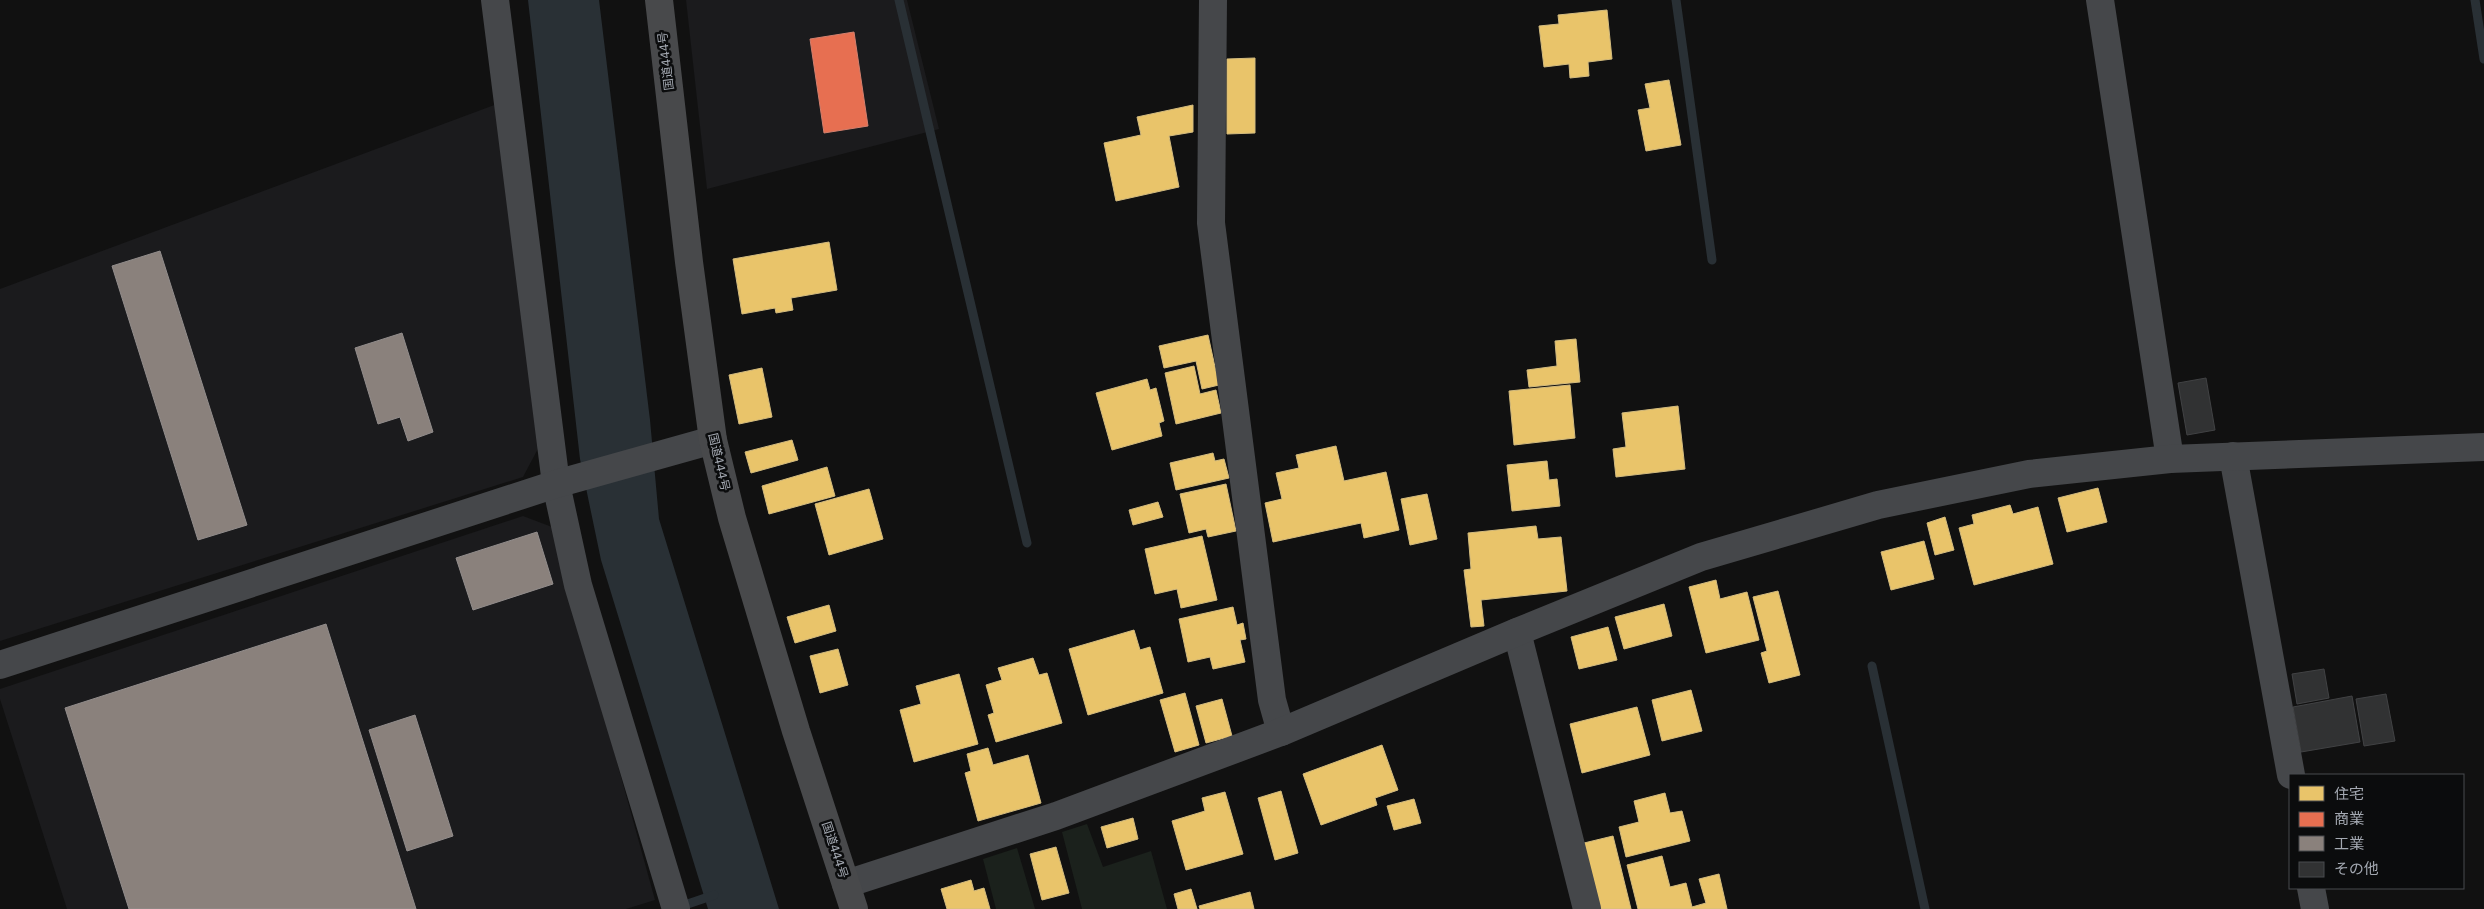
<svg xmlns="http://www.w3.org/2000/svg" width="2484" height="909" viewBox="0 0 2484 909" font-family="'DejaVu Sans','Noto Sans JP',sans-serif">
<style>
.built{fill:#1b1b1d}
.green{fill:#1b211c}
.water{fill:#293035}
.homes{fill:#e9c46a;stroke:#d4bc7f}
.shops{fill:#e76f51;stroke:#d3806e}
.industry{fill:#8a817c;stroke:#928d8c}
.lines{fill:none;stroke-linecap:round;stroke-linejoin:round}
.stream{stroke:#293035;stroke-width:9}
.building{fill:#313233;stroke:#414244}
.minor{stroke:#45474a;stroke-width:28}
.tertiary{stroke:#45474a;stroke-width:28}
.trunk{stroke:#48494b;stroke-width:28}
.labels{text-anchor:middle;stroke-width:5;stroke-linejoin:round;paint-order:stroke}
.street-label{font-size:12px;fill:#a3a8b1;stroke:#0b0c0d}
</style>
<rect width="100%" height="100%" fill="#111"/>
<!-- built -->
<path class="built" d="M686 0H907L939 129 707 189Z
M497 104 542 441 523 477 0 641V289Z
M523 516 552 527 655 900 626 909H67L0 699V689Z"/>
<!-- green -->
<path class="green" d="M1087 824 1103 867 1151 851 1167 909H1082L1062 832Z
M1017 848 1035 909H996L983 859Z"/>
<!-- water -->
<path class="water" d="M528 0H599L650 420 659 519 779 909H708L601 560 580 459Z"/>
<!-- homes -->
<path class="homes" d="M1607 10 1612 59 1588 62 1589 76 1570 78 1569 64 1544 67 1539 26 1559 24 1558 15Z
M1255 58V133L1227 134V59Z
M1669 80 1681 145 1646 151 1638 110 1650 108 1645 84Z
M1193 105V132L1169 136 1179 187 1116 201 1104 143 1141 135 1137 117Z
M829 242 837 290 791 298 793 310 776 313 775 308 742 314 733 259Z
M1208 335 1219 385 1202 389 1196 361 1164 368 1159 346Z
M1576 339 1580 382 1529 387 1527 370 1557 366 1555 341Z
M1194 366 1200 394 1216 390 1221 413 1176 424 1165 373Z
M762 368 772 417 739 424 729 375Z
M1147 379 1150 390 1156 388 1164 421 1159 423 1162 436 1112 450 1096 393Z
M1570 385 1575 438 1514 445 1509 391Z
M1678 406 1685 469 1616 477 1613 449 1626 447 1622 413Z
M792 440 798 460 751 473 745 452Z
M1336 446 1344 481 1386 472 1399 530 1364 538 1361 523 1273 542 1265 503 1282 499 1276 473 1299 468 1296 455Z
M1213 453 1215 461 1224 459 1229 478 1176 490 1170 463Z
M1547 461 1549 480 1557 479 1560 506 1512 511 1507 465Z
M827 467 835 496 769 514 762 486Z
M1226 484 1236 531 1208 537 1206 529 1189 533 1180 494Z
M2098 488 2107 522 2067 532 2058 498Z
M869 489 883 539 829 555 815 504Z
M1427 494 1437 539 1410 545 1401 499Z
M1158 502 1163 517 1133 525 1129 510Z
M2010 505 2013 514 2038 507 2053 564 1974 585 1959 528 1974 524 1972 515Z
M1945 517 1954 550 1935 555 1927 523Z
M1536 526 1538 539 1561 537 1567 591 1481 600 1484 626 1471 627 1464 570 1471 569 1468 533Z
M1202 536 1217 600 1181 608 1177 589 1155 594 1145 549Z
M1924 541 1934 579 1891 590 1881 552Z
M1716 580 1720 599 1747 592 1759 640 1706 653 1689 587Z
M1778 591 1800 675 1769 683 1761 653 1767 651 1753 597Z
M1664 604 1672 636 1624 649 1615 617Z
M829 605 836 631 795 643 787 617Z
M1233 607 1237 625 1243 623 1246 639 1240 640 1245 662 1213 669 1210 657 1188 662 1179 619Z
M1608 627 1617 660 1579 669 1571 637Z
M1134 630 1140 650 1150 647 1163 693 1088 715 1069 649Z
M838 649 848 685 820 693 810 656Z
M1033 658 1039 675 1047 673 1062 723 996 742 988 715 994 713 986 685 1002 680 998 668Z
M959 674 978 744 914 762 900 710 921 704 916 686Z
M1691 690 1702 731 1662 741 1652 700Z
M1185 693 1199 745 1175 752 1160 700Z
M1222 699 1232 736 1206 743 1196 706Z
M1637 707 1650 755 1582 773 1570 724Z
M1382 745 1398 790 1375 798 1377 805 1321 825 1303 774Z
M988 748 993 765 1028 755 1041 803 978 821 965 773 971 771 967 754Z
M1281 791 1298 853 1275 860 1258 798Z
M1225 792 1243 854 1186 870 1172 821 1205 811 1202 798Z
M1665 793 1670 813 1682 811 1690 841 1626 857 1619 827 1639 822 1634 801Z
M1414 799 1421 823 1394 830 1387 806Z
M1133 818 1138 839 1107 848 1101 827Z
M1613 836 1631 909H1601L1584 843Z
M1056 847 1069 893 1042 900 1030 854Z
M1662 856 1670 887 1686 883 1692 907 1706 903 1699 879 1719 874 1727 909H1638L1627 865Z
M971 880 974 891 984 888 990 909H947L941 889Z
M1191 889 1197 909H1178L1174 894Z
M1250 892 1254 909H1200L1199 906Z"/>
<!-- shops -->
<path class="shops" d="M854 32 868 126 824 133 810 39Z"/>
<!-- industry -->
<path class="industry" d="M160 251 247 525 198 540 112 266Z
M402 333 433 432 408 441 400 417 378 424 355 348Z
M537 532 553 584 473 610 456 558Z
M326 624 416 909H129L65 708Z
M415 715 453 836 407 851 369 730Z"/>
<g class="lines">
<!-- stream -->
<path class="stream" d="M899 0 1027 543
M1676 0 1712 260
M2475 0 2484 59
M1872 666 1925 909
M679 907 714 895"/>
</g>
<!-- building -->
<path class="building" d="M2206 378 2215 430 2187 435 2178 383Z
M2324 669 2329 698 2297 704 2292 674Z
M2386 694 2395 741 2364 746 2356 699Z
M2352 696 2360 742 2301 752 2293 707Z"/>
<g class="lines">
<!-- minor -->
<path class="minor" d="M495 0 556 484 578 585 676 909
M1213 0 1211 223 1272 700 1281 732
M2100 0 2170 459
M2233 456 2291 775
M1517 632 1587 909
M2311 888 2315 909"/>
<!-- tertiary -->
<path class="tertiary" d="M0 665 556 484 713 440
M846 884 1056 816 1281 732 1517 632 1701 557 1878 505 2029 474 2170 459 2484 447"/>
<!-- trunk -->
<path class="trunk" d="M659 0 689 262 713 440 732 518 796 731 854 909"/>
</g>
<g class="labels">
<!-- street labels -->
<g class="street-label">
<text transform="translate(666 61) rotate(-97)" y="4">国道444号</text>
<text transform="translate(719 462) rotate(77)" y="4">国道444号</text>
<text transform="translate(835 850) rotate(72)" y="4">国道444号</text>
</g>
</g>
<!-- legend -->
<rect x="2289" y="774" width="175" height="115" fill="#0b0c0d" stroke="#484a4f"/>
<rect x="2299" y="786" width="25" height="15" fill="#e9c46a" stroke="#484a4f"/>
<text x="2334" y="799" font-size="15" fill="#a3a8b1">住宅</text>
<rect x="2299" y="812" width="25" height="15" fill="#e76f51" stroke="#484a4f"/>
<text x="2334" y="824" font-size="15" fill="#a3a8b1">商業</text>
<rect x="2299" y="836" width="25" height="15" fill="#8a817c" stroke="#484a4f"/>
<text x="2334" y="849" font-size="15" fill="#a3a8b1">工業</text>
<rect x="2299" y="862" width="25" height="15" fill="#313233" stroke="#484a4f"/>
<text x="2334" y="874" font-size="15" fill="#a3a8b1">その他</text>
</svg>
